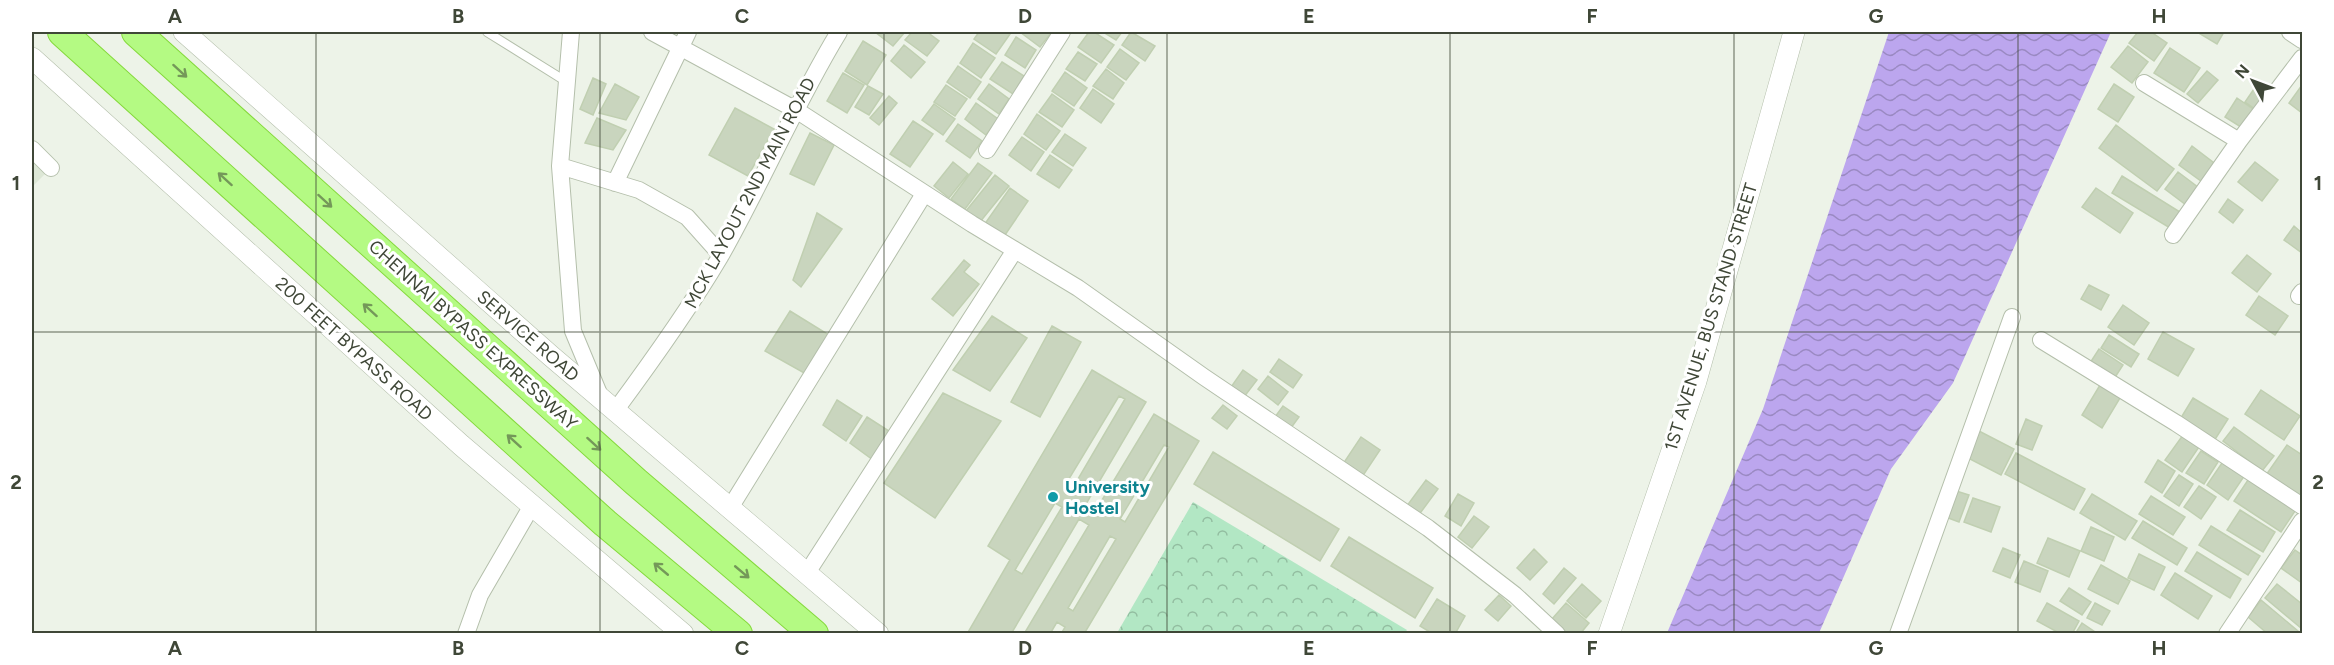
<svg xmlns="http://www.w3.org/2000/svg" width="2334" height="665" viewBox="0 0 2334 665" font-family="Figtree,sans-serif">
<style>
.residential{fill:#dde7d6}
.park{fill:url(#park-crowns)}
.water{fill:url(#water-waves)}
.building{fill:#c9d5be;stroke:#c0cfb1;stroke-width:1.5;fill-rule:evenodd}
.lines{fill:none;stroke-linecap:round;stroke-linejoin:round}
.service-casing{stroke:#b4bfab;stroke-width:10}
.minor-casing{stroke:#b4bfab;stroke-width:18}
.tertiary-casing{stroke:#b4bfab;stroke-width:22}
.trunk-casing{stroke:#85d93c;stroke-width:30}
.service{stroke:#fff;stroke-width:8}
.minor{stroke:#fff;stroke-width:16}
.tertiary{stroke:#fff;stroke-width:21}
.trunk{stroke:#b4fa83;stroke-width:28}
.oneway{stroke:#749859}
.grid{fill:none;stroke:#3f4737;stroke-width:1.5;stroke-opacity:0.55}
.culture-dot{fill:#0f9aa8;stroke:#fff;stroke-width:2}
.labels{text-anchor:middle;stroke-width:6;stroke-linejoin:round;paint-order:stroke}
.street-label{font-size:18px;fill:#3f4737;stroke:#fff}
.culture-label{font-size:18px;font-weight:bold;fill:#0d838f;stroke:#fff;text-anchor:start}
.neatline{fill:none;stroke:#3f4737;stroke-width:2}
.grid-label{font-size:20px;text-anchor:middle;font-weight:bold;fill:#3f4737}
</style>
<defs>
<pattern id="park-crowns" width="20" height="18" patternUnits="userSpaceOnUse" patternTransform="scale(1.5)"><rect width="20" height="18" fill="#b2e7c4"/><path d="M2 6a3 3 0 1 1 6 0M12 15a3 3 0 1 1 6 0" fill="none" stroke="#92bda0"/></pattern>
<pattern id="water-waves" width="16" height="10" patternUnits="userSpaceOnUse" patternTransform="scale(1.5)"><rect width="16" height="10" fill="#bca6ee"/><path d="M0 5q4-4 8 0t8 0" fill="none" stroke="#9a89c2"/></pattern>
</defs>
<rect width="100%" height="100%" fill="#edf3e8"/>
<!-- residential -->
<path class="residential" d="M32 145 51 168 32 187Z"/>
<!-- park -->
<path class="park" d="M1193 502 1407 630 1404 634 1117 633Z"/>
<!-- water -->
<path class="water" d="M1889 32H2111L1953 383 1891 469 1819 633H1667L1763 409Z"/>
<!-- building -->
<path class="building" d="M875 32H905L893 46Z
M912 32H927L939 41 927 56 905 40Z
M979 32H1005L1010 34 996 54 974 39Z
M1020 32H1049L1051 33 1040 47Z
M1089 32H1094L1114 45 1101 63 1078 47Z
M1103 32H1122L1116 40Z
M1131 32 1155 46 1145 61 1122 45Z
M2138 32H2151L2167 43 2154 61 2129 43Z
M2197 32H2224L2217 44Z
M1016 37 1036 50 1025 68 1005 55Z
M863 41 886 55 867 85 845 71Z
M973 43 995 58 981 78 960 63Z
M904 45 925 62 911 78 891 61Z
M2128 46 2148 62 2132 83 2111 67Z
M2170 48 2200 68 2184 92 2154 73Z
M1120 49 1139 63 1126 80 1107 67Z
M1078 52 1097 64 1085 81 1066 69Z
M1002 62 1024 76 1013 94 990 79Z
M958 66 981 82 970 98 947 82Z
M1106 69 1124 83 1113 99 1093 86Z
M2207 71 2218 80 2198 103 2187 94Z
M1065 72 1087 88 1074 106 1052 91Z
M843 73 864 85 847 113 827 101Z
M593 78 606 84 593 115 580 109Z
M615 84 639 97 626 120 599 113Z
M989 84 1009 99 999 114 978 99Z
M2114 84 2134 97 2118 122 2098 109Z
M946 85 967 99 955 116 934 102Z
M2302 85V113L2289 103Z
M868 86 883 94 869 115 855 107Z
M2256 86 2269 95 2258 111 2245 102Z
M1093 89 1114 104 1101 123 1080 108Z
M1052 94 1074 110 1062 127 1039 112Z
M889 96 897 103 879 125 870 118Z
M2237 98 2256 111 2244 129 2225 117Z
M976 103 998 119 986 135 965 119Z
M934 104 955 119 943 135 922 120Z
M735 108 774 129 748 176 709 155Z
M1037 114 1060 131 1046 150 1024 134Z
M597 118 626 130 613 150 585 143Z
M913 121 933 134 910 167 890 154Z
M958 124 982 141 970 158 946 141Z
M2116 125 2174 169 2157 191 2099 148Z
M810 133 834 145 814 185 790 174Z
M1065 134 1086 148 1073 166 1052 152Z
M1022 137 1044 152 1031 171 1009 155Z
M2192 146 2218 166 2205 184 2179 165Z
M1050 155 1072 170 1059 188 1037 174Z
M953 162 968 174 949 198 934 186Z
M2255 162 2278 180 2262 201 2238 182Z
M978 163 992 173 965 209 951 199Z
M2178 172 2203 191 2190 208 2165 189Z
M995 175 1009 186 980 222 966 211Z
M2122 176 2180 212 2170 228 2112 193Z
M1010 188 1028 201 1003 238 984 225Z
M2096 188 2133 213 2120 233 2082 207Z
M2228 199 2243 210 2233 223 2219 212Z
M817 213 842 229 801 287 793 280Z
M2294 226 2302 233V253L2284 240Z
M2247 255 2271 274 2257 292 2232 273Z
M964 260 970 265 964 272 979 284 953 316 932 299Z
M2089 285 2109 295 2101 310 2081 299Z
M2259 296 2288 316 2275 335 2246 315Z
M2123 305 2149 323 2134 345 2108 327Z
M790 311 829 335 806 374 765 351Z
M992 316 1027 338 990 391 953 370Z
M1052 326 1081 342 1040 417 1011 402Z
M2163 332 2194 349 2178 376 2148 359Z
M2109 335 2139 354 2131 367 2101 348Z
M2099 349 2123 365 2112 382 2088 366Z
M1279 359 1302 375 1293 388 1270 372Z
M1092 370 1146 402 1086 504 1096 510 1154 414 1199 441 1084 634H1061L1065 627 1057 622 1050 634H1024L1089 525 1079 519 1011 634H967L1010 560 988 546ZM1119 396 1125 399 1071 491 1064 487ZM1164 445 1169 447 1125 522 1120 519ZM1055 503 1062 507 1022 574 1015 570ZM1110 536 1116 539 1073 611 1068 608Z
M1243 370 1257 380 1244 397 1231 387Z
M1268 376 1288 392 1278 405 1258 389Z
M2103 380 2123 393 2102 428 2082 415Z
M2261 390 2300 416 2284 440 2245 414Z
M943 393 1001 421 935 518 884 483Z
M2193 398 2228 419 2214 441 2179 421Z
M837 400 862 416 846 441 823 425Z
M1223 405 1237 416 1227 429 1212 418Z
M1283 406 1299 417 1288 432 1272 421Z
M867 417 892 433 873 460 850 443Z
M2026 419 2042 426 2032 450 2016 444Z
M2234 427 2274 456 2262 471 2223 441Z
M1977 430 2014 449 2001 475 1964 456Z
M2183 435 2199 447 2182 472 2165 460Z
M1361 437 1380 450 1362 477 1343 464Z
M2287 445 2302 455V500L2266 475Z
M2201 451 2218 462 2204 484 2186 473Z
M1213 452 1339 529 1320 561 1194 484Z
M2016 453 2085 489 2074 510 2005 474Z
M2158 460 2175 471 2162 493 2145 482Z
M2224 460 2245 475 2228 500 2207 485Z
M2179 475 2193 484 2179 506 2164 496Z
M2250 477 2297 508 2281 532 2234 501Z
M1426 480 1438 489 1418 516 1406 507Z
M2199 486 2216 497 2201 519 2184 507Z
M1953 490 1969 495 1959 522 1943 516Z
M1458 494 1474 503 1461 526 1445 516Z
M2092 494 2137 521 2125 540 2080 513Z
M2151 496 2185 517 2173 535 2139 514Z
M1973 498 2000 507 1991 532 1964 522Z
M2240 510 2275 532 2263 552 2227 530Z
M1474 516 1489 527 1472 548 1458 537Z
M2143 521 2187 548 2177 565 2132 538Z
M2211 526 2260 556 2248 575 2199 545Z
M2091 527 2114 537 2104 561 2081 551Z
M1349 537 1433 588 1415 618 1331 566Z
M2048 538 2080 551 2069 577 2037 563Z
M2003 548 2020 555 2010 578 1993 571Z
M1534 549 1547 562 1530 580 1517 568Z
M2295 550 2302 555V583L2281 568Z
M2197 552 2241 579 2230 598 2185 571Z
M2139 554 2165 567 2154 590 2128 578Z
M2024 561 2048 571 2040 592 2015 582Z
M2101 565 2130 581 2118 604 2088 589Z
M1564 568 1576 578 1554 604 1543 594Z
M2175 573 2212 596 2198 619 2161 595Z
M1582 584 1601 601 1586 618 1567 601Z
M2277 584 2302 604V629L2265 598Z
M2069 588 2091 602 2082 615 2060 601Z
M1499 595 1511 606 1498 621 1485 610Z
M1437 599 1465 616 1455 634H1433L1420 626Z
M2261 600 2298 631 2297 634H2268L2248 617Z
M1566 603 1589 623 1580 634H1568L1552 619Z
M2047 603 2079 621 2072 634H2061L2037 621Z
M2095 603 2110 611 2102 625 2087 618Z
M2082 623 2095 632V634H2075Z"/>
<g class="lines">
<defs>
<path id="service" d="M487 32 567 82"/>
<path id="minor" d="M571 32 560 166 573 331 600 396
M652 32 796 110 972 224 1078 288 1204 377 1428 528 1515 595 1557 634
M2290 32 2302 40
M2144 83 2239 141
M32 149 51 168
M987 150 1062 32
M560 166 639 190 687 217 721 255
M615 183 688 32
M2173 235 2239 141 2302 58
M2299 296 2302 292
M2041 340 2176 423 2302 506
M615 411C652 361 688 311 720 257 762 183 795 104 839 32
M730 508 924 194
M807 573 1015 250
M466 634 480 595 527 514 535 508
M1898 634 2012 317
M2227 634 2302 521"/>
<path id="tertiary" d="M184 32 551 356 878 634
M32 58 461 445 683 634
M1609 634 1696 381 1794 32"/>
<path id="trunk" d="M62 32 605 523 738 634
M136 32 636 482 814 634"/>
</defs>
<!-- service casing -->
<use href="#service" class="service-casing"/>
<!-- minor casing -->
<use href="#minor" class="minor-casing"/>
<!-- tertiary casing -->
<use href="#tertiary" class="tertiary-casing"/>
<!-- trunk casing -->
<use href="#trunk" class="trunk-casing"/>
<!-- service -->
<use href="#service" class="service"/>
<!-- minor -->
<use href="#minor" class="minor"/>
<!-- tertiary -->
<use href="#tertiary" class="tertiary"/>
<!-- trunk -->
<use href="#trunk" class="trunk"/>
</g>
<!-- one-way arrows -->
<defs><path id="oneway-shaft" d="M-6 0H5M1.5-3L5.5 0L1.5 3" fill="none" stroke-width="1.6" stroke-linecap="round" stroke-linejoin="round" transform="scale(1.5)"/></defs>
<g class="oneway">
<use href="#oneway-shaft" transform="translate(180 71) rotate(42)"/>
<use href="#oneway-shaft" transform="translate(225 179) rotate(-138)"/>
<use href="#oneway-shaft" transform="translate(325 201) rotate(42)"/>
<use href="#oneway-shaft" transform="translate(370 310) rotate(-138)"/>
<use href="#oneway-shaft" transform="translate(514 441) rotate(-138)"/>
<use href="#oneway-shaft" transform="translate(594 444) rotate(42)"/>
<use href="#oneway-shaft" transform="translate(661 569) rotate(-140)"/>
<use href="#oneway-shaft" transform="translate(742 572) rotate(40)"/>
</g>
<!-- grid -->
<path class="grid" d="M316 32V634M600 32V634M884 32V634M1167 32V634M1450 32V634M1734 32V634M2018 32V634M32 332H2302"/>
<!-- markers -->
<circle class="culture-dot" cx="1053" cy="497" r="6"/>
<g class="labels">
<!-- street labels -->
<g class="street-label">
<text transform="translate(750 193) rotate(-62)" y="6">MCK LAYOUT 2ND MAIN ROAD</text>
<text transform="translate(1711 317) rotate(-73)" y="6">1ST AVENUE, BUS STAND STREET</text>
<text transform="translate(473 335) rotate(42)" y="6">CHENNAI BYPASS EXPRESSWAY</text>
<text transform="translate(528 336) rotate(41)" y="6">SERVICE ROAD</text>
<text transform="translate(354 349) rotate(42)" y="6">200 FEET BYPASS ROAD</text>
</g>
<!-- culture labels -->
<g class="culture-label">
<text x="1065" y="493">University<tspan x="1065" dy="21">Hostel</tspan></text>
</g>
</g>
<!-- border -->
<rect width="2334" height="665" fill="none" stroke="#ffffff" stroke-width="66"/>
<!-- north arrow -->
<g transform="translate(2253 81) rotate(311)" stroke="#ffffff" stroke-width="4.5" paint-order="stroke">
<path d="M0-4.5L10 22L0 15L-10 22Z" fill="#3f4737"/>
<text y="-9" font-size="16" font-weight="bold" text-anchor="middle" fill="#3f4737">N</text>
</g>
<rect x="33" y="33" width="2268" height="599" class="neatline"/>
<g class="grid-label">
<text x="175" y="23">A</text>
<text x="458" y="23">B</text>
<text x="742" y="23">C</text>
<text x="1025" y="23">D</text>
<text x="1309" y="23">E</text>
<text x="1592" y="23">F</text>
<text x="1876" y="23">G</text>
<text x="2159" y="23">H</text>
<text x="16" y="190">1</text>
<text x="2318" y="190">1</text>
<text x="16" y="489">2</text>
<text x="2318" y="489">2</text>
<text x="175" y="655">A</text>
<text x="458" y="655">B</text>
<text x="742" y="655">C</text>
<text x="1025" y="655">D</text>
<text x="1309" y="655">E</text>
<text x="1592" y="655">F</text>
<text x="1876" y="655">G</text>
<text x="2159" y="655">H</text>
</g>
</svg>
